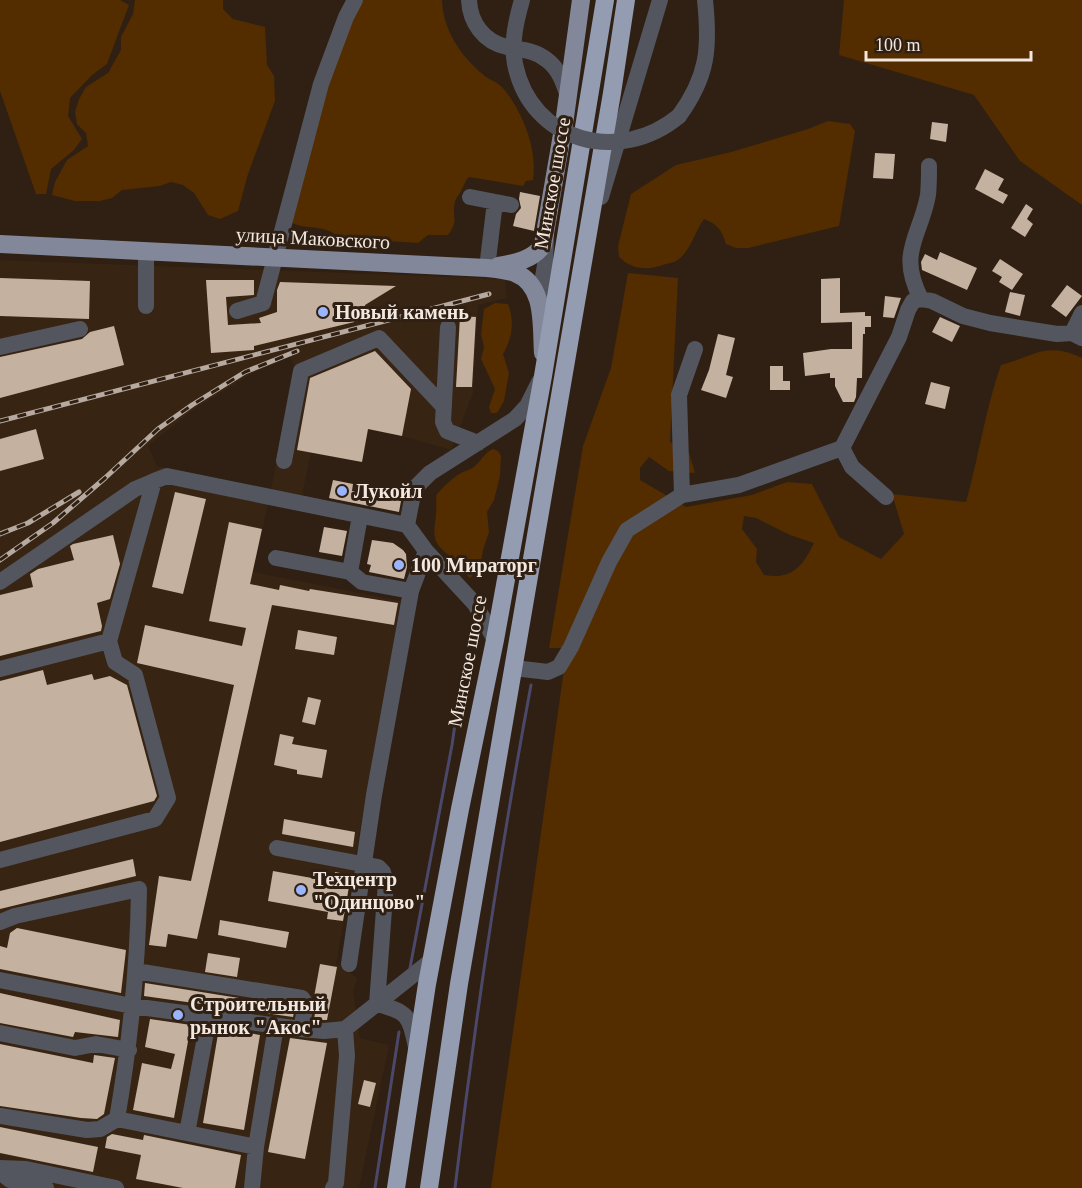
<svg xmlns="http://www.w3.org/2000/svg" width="1082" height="1188" viewBox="0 0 1082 1188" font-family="'Times New Roman',serif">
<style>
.built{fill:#382412;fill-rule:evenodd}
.green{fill:#532c00;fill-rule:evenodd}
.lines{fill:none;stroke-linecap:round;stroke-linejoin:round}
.stream{stroke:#4b486a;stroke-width:3}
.building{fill:#c4b1a0}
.minor{stroke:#53565f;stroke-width:16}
.major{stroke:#82889a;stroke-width:18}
.highway{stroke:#949cb1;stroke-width:18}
.rail-casing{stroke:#b5a9a0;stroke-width:5}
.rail{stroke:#2f2013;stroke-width:3;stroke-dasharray:9;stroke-linecap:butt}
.minor-bridge{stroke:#53565f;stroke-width:16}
.poi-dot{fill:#9bb5fd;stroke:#2f2013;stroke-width:2}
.labels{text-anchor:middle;stroke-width:6;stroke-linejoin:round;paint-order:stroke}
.street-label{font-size:20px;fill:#f2e8e0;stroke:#2f2013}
.poi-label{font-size:20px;font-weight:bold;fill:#f2e8e0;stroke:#2f2013;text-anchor:start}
</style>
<rect width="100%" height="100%" fill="#2f2013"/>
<!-- built -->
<path class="built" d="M0 260 505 279 507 298 478 305 473 393 451 450 402 436 369 429 362 462 311 452 302 496 271 491 253 572 401 601 336 964 343 966 357 979 353 992 360 1038 389 1045 359 1188H0ZM290 357 295 367 271 490 157 466 148 446 194 409 253 373Z"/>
<!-- green -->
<path class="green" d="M0 0H120L129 5 107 64 92 75 70 98 68 116 82 139 74 150 51 169 46 194H36L0 91Z
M135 0H223V9L233 19 265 27 267 65 274 76 275 101 248 174 238 211 220 219 208 215 194 193 183 185 171 182 160 186 122 190 112 198 100 201H75L52 195 55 182 67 160 88 146 86 133 77 124 75 112 79 99 86 87 108 73 121 50V37L133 14Z
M362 0H442C443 31 462 58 486 77 491 80 497 82 502 87 522 110 538 149 533 180L526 181 523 186 469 177C465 181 465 184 462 189 460 194 456 197 455 202 451 217 460 219 448 235H428L418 243 340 238C323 223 310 231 292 223 311 148 325 69 362 0Z
M844 0H1082V205L1020 161 974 95 839 55Z
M828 121 850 124 855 131 839 226 748 248H736L726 244C722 230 717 224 704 219 695 231 691 250 679 259 676 262 670 263 666 264 649 270 633 271 619 257L618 246 631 194 676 165 731 152 808 129Z
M628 273 678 278 670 442 689 453 695 473 669 471 649 457 640 468V480L686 507 752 495 787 482 812 484 839 537 881 559 904 534 892 494 966 502C979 456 985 410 1001 365 1035 356 1046 341 1082 358V1188H491L567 648H549L583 446 611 368ZM744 516 756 518 790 535 814 543C802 567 792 580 764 575L756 562 757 549 742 529Z
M495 303 508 304C515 322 512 338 503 354L509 373 504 401 497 413H491L489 407 495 389 481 359 484 347 481 334 484 309Z
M493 449 498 451 501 456 500 476 494 500 487 512 489 532 483 550 480 568 470 578 465 574 460 562C421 540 439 532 436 496 439 490 455 476 461 473 465 471 472 469 475 466 482 460 484 453 493 449Z"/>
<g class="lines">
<!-- stream -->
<path class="stream" d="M410 968 452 745 462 675
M375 1188 399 1032
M455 1188C475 1020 500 852 531 685"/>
</g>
<!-- building -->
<path class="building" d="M932 122 948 124 946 142 930 139Z
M875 153 895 154 893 179 873 178Z
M985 169 1004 179 998 190 1008 195 1003 204 975 189Z
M520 192 540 196 534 231 513 226 516 214 521 208 519 199Z
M1026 204 1033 209 1027 219 1033 224 1025 237 1011 228Z
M940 252 977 268 967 290 922 270 921 262 925 254 937 260Z
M1000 259 1023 274 1012 290 999 282 1002 277 992 271Z
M0 278 90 281 89 319 0 316Z
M840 278V313L865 312V316H871V327H865V334H863L862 378H857L856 397 854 402H843L835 386V378H830V373L805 376 803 353 831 349H852V322L821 323V279Z
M206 280H254V295L226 297 228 325 261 323 259 318 277 312V290L280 282 396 286 365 305 367 319 254 346V350L211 353Z
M1067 285 1082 296 1066 317 1051 306Z
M1010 292 1025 295 1020 316 1005 312Z
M885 296 901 298 894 318 883 317Z
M460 316 476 317 472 387H456Z
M940 317 960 326 952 342 932 332Z
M114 326 124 365 0 398V357L82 339 90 332Z
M718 334 735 338 726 375 733 377 726 398 701 390 709 370Z
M375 351 411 389 402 436 368 429 362 462 297 450 310 378Z
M770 366H783V381H790V390H770Z
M931 382 950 387 945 409 925 404Z
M36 429 44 459 0 471V439Z
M333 480 353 484 352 491 401 501 399 512 329 498Z
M175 492 206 499 183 594 152 587Z
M229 522 262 529 250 584 279 590 280 585 309 591 310 589 398 603 394 625 272 605 197 939 168 934 166 947 149 945 159 876 191 881 234 685 137 663 145 625 242 646 246 628 209 621Z
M324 527 347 531 342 556 319 552Z
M113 535 120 564 110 599 97 603 102 626 101 631 0 656V595L33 587 30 574 38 569 74 560 70 546 73 544Z
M372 540 393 543 403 550 406 554 407 567 404 579 369 572 371 565 367 564Z
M298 630 337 637 334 655 295 649Z
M43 670 47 685 92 674 94 680 110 676 127 685 157 796 154 801 0 842V681Z
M308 697 321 700 315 725 302 722Z
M280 734 294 737 292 744 327 750 322 778 297 774V770L274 765Z
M284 819 355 832 353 847 282 834Z
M133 859 136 876 0 909V891Z
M273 871 334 882 335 872 351 875 343 921 327 919 328 912 268 901Z
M220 920 289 932 286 948 218 935Z
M17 928 126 950 121 993 0 969V946L7 948 10 933Z
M208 953 240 958 237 977 205 972Z
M320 964 337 967 327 1020H314L316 1006 314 997Z
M145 983 295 1007 293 1017 144 996Z
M0 993 120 1020 118 1037 75 1032 73 1037 0 1023Z
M150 1019 191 1025 174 1118 133 1110 142 1063 171 1069 175 1054 145 1047Z
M219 1028 260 1035 244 1130 203 1123Z
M290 1038 327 1043 305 1159 268 1152Z
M0 1044 93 1063 94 1055 115 1058 104 1114 97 1119 81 1118 0 1106Z
M364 1080 376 1083 370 1107 358 1104Z
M0 1127 98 1147 93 1172 0 1153Z
M112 1134 143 1140 144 1135 241 1155 235 1188H183L136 1179 141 1155 105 1148 107 1137Z"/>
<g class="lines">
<!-- minor -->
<path class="minor" d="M469 0C470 23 484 42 507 47 521 50 535 50 547 60 559 69 563 82 568 96
M679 116C708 76 710 48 705 0
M470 197 511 205
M601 197 660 0
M146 252V306
M487 268 495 202
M921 299 932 301 963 316 990 323 1057 334 1072 333 1082 338
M539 301 545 265 546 235
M237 311 263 303 321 84 346 17 355 0
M448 327 443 422 447 431 478 443
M1072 333 1082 313
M0 347 80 329
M842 448 852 467 886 497
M284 461 301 371 379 338 444 407
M682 495 679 395 695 349
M360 516 350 572 362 582 411 591
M276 558 350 572
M0 582 135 489 154 481
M495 640 475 604 426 551 407 525 414 489 430 473 515 419 527 406 539 382
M514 668 548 672 559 667 571 647 609 562 627 530 682 495 739 485 842 448 899 337 908 310 913 301 921 299C897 252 920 238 928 195 929 185 929 175 929 166
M0 669 109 641
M277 848 378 867 383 872 386 882 377 1004
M0 860 155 819 168 798 135 675 115 662 109 641 154 481 167 476 407 525
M0 922 15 916 139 889C138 967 130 1043 117 1119
M349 964 374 795 411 591 426 551
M136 971 302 998 306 1004 301 1029
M0 980 132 1006 301 1029 324 1031 345 1029 432 960
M377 1004C409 1012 409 1016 416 1047
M0 1033 75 1048 96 1044 129 1050
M0 1116 87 1130 100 1129 117 1119 256 1147 276 1026
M187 1133 209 1016
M0 1168 26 1169 116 1188
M0 1172 10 1180 46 1188
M252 1188 256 1147
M333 1188 336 1183 347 1056 345 1029"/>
<!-- major -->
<path class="major" d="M0 244 487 268C496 269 507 270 515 273 546 285 541 326 543 353
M498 266C515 263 533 260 543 245L565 117 581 0"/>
<!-- highway -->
<path class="highway" d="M396 1188 427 984 460 809 495 640 543 376 605 0
M429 1188 459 984 612 93 626 0"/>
<defs>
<path id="rail" d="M0 421 489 294
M0 534 28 523 79 492
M0 560 53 523 105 478 158 429 192 405 245 372 297 351"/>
</defs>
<!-- rail casing -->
<use href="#rail" class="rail-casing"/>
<!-- rail -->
<use href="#rail" class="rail"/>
<!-- minor-bridge -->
<path class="minor-bridge" d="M522 0C516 21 511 42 515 64 531 143 620 165 679 116"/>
</g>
<!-- markers -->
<g class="poi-dot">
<circle cx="323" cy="312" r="6"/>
<circle cx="342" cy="491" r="6"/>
<circle cx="399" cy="565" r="6"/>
<circle cx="301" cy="890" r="6"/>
<circle cx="178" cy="1015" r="6"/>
</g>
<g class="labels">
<!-- street labels -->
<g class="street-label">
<text transform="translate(552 183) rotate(-80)" y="7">Минское шоссе</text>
<text transform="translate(313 238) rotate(3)" y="7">улица Маковского</text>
<text transform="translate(467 661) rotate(-79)" y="7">Минское шоссе</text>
</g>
<!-- poi labels -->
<g class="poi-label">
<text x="335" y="319">Новый камень</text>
<text x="354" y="498">Лукойл</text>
<text x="411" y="572">100 Мираторг</text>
<text x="313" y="886">Техцентр<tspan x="313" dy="23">"Одинцово"</tspan></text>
<text x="190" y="1011">Строительный<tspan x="190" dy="23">рынок "Акос"</tspan></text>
</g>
</g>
<!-- scale -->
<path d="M866 51v9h165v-9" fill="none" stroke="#f2e8e0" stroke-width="3"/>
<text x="875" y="51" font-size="18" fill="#f2e8e0" stroke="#2f2013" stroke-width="4.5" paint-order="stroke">100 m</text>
</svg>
